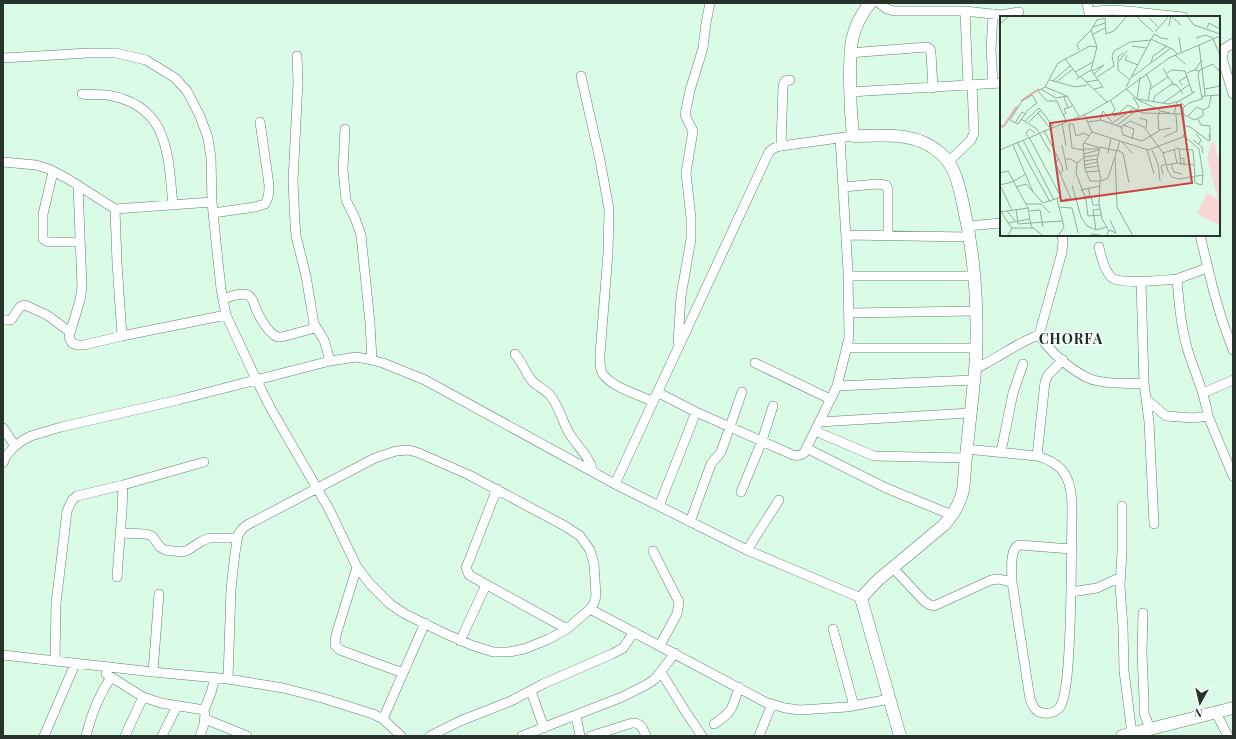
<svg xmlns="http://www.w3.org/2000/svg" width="1236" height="739" viewBox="0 0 1236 739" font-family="'Playfair Display',serif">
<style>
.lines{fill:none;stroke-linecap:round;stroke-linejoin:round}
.minor-casing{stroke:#61806d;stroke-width:10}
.major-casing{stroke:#61806d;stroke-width:13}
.minor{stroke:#fff;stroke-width:9}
.major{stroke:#fff;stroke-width:12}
.labels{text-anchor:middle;stroke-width:3;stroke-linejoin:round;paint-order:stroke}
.district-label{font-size:14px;font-weight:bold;letter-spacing:1px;fill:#143121;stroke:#fff}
.inset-river{fill:none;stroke:#e7aca9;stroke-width:2}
.inset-road{fill:none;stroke:#92ac9c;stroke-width:1}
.view{fill:#d14148;fill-opacity:0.15;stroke:#d14148;stroke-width:2}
.inset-edge{fill:none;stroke:#26342c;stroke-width:2}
</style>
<rect width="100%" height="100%" fill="#dafce7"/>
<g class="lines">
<defs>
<path id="minor" d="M879 3 887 9 894 11H965
M1087 3 1090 17
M1089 12C1107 9 1126 10 1144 13
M993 14 991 49 993 84
M1145 17 1144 13 1183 17
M1233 43 1224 49 1222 58 1233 94
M849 53 927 47 930 49 931 53 933 88
M297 56 298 82 293 181 295 223 296 236 306 276 314 324 324 340 330 361
M3 58 89 53H116L146 60 175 78 187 91 200 116 208 138 211 158 212 202 216 242 221 289 226 315 256 379 271 409 329 509 357 567 370 584 390 604 405 614 446 634 471 645 493 652H509L524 649 549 639 567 629 590 609
M581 76 600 160 609 209 608 253 600 354C600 359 600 366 601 370 605 385 639 395 652 401
M968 85 965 11 1001 15 1019 12
M850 92 1001 83
M82 94C90 95 99 94 107 95 169 105 168 154 173 205
M345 129 343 170 346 200 355 218 361 235 370 323 372 360
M781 146 783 86 785 81 790 80
M3 162 36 165 49 169 68 179 115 209 212 202
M948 162 971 140 974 133 972 85
M53 172 43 214V239L48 242H80
M78 185 82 287 80 300 69 337 72 343 77 345H84L122 336 226 315
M843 187 877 184 886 185 888 190V235
M115 209 117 263 122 336
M213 213 255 207 265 204C269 197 269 192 269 185L260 122
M968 226 1001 223
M846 235 969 237
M1200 235 1213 289 1222 320 1233 350
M1099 247C1101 257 1104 269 1111 277 1119 285 1164 280 1177 279
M1207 268 1177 279C1179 304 1181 327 1188 351 1195 373 1205 394 1208 416L1233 476
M848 276H974
M223 299C230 297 241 292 248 295 254 298 254 306 257 311 260 318 267 330 273 334 275 337 278 337 282 337L315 328
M849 313 975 311
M3 320H11L20 307 25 305 47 315 70 332
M1039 335C1051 352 1068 368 1088 378 1101 384 1129 384 1144 383L1141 281
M678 342 681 296 691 239V218L686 173 693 131 685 115 690 90 703 48 706 23 710 3
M847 348H976
M515 354C523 363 524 370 530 378 535 386 543 388 549 394 559 405 562 421 569 433 577 446 590 457 593 472
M755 363 830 399
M975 369C997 359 1016 343 1039 335L1062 252 1063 242 1062 235
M1144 383 1149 422 1154 524
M837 386 973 380
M657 392 696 412 793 455C797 456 800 456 804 453L837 386 849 338 848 271 840 138
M1203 393 1233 380
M1146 399 1166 416 1193 418 1208 416
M819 422 970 413
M3 428 15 446
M815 431 874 456 966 458
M806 448 886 488 952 515
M1001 452 1013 393 1023 364
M1037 456 1045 382 1048 375 1063 360
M3 463 6 456 14 447 23 440 31 436 61 427 178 400 330 361 356 357 367 359 383 363 425 380 615 484 747 550 861 598
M615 484 769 152 774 148 781 146 853 136
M497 489 468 563 466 567 469 575 567 629
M741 492 762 441 773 406
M659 506 696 412
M1122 506V552L1120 586 1123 627 1124 671 1132 734
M690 522 711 464 721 452 742 392
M120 533 146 534 152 536 160 547 165 550 182 552 188 550 202 541 209 538H238
M747 550 779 500
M653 551 679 602 677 614 660 645
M357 567 336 635 335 645 340 650 403 673
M892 567 924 601 930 605 934 606 991 580 998 579 1012 582 1030 699C1033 706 1035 712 1043 713 1049 714 1056 712 1060 707 1066 697 1067 676 1068 665 1072 613 1071 561 1072 509 1072 481 1066 464 1037 456L966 449
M117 577 122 510 123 485
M1012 582C1012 572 1009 549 1019 545L1071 549
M1071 592 1097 588 1121 577
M1143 613 1142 653 1144 700V713L1150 729
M833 629 854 706
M460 641 486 585
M3 655 153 672 228 679 283 688 322 698 373 714 383 719 401 736
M55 661 56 604 67 511 72 500 77 496 123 485 204 462
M153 672 159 594
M661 672 685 711 702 736
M111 677 143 697 161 703 204 710 211 693 215 677
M228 679 231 589 235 553 238 535 242 529 247 525 375 458 396 451 409 450 419 453 469 475 565 526 580 536 590 550 594 564 596 596 594 603 590 609 765 702 785 708 800 710 847 707 890 699
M531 691 544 728
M1216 713 1228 736
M576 715 580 736
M205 719 247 736
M383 719 425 623
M714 724C734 711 732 708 739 687
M44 736 75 664
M86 736C91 715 99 695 111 677L106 674
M125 736 143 697
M162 736 177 706
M200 736 204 724 205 714
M430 736 460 721 511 701 543 684 612 654 623 648 634 632
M522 736 622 697 646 685 655 679 675 653
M591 736 632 723C641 722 643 729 646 736
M759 736 772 704"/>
<path id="major" d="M870 3C849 30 850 49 850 81 850 100 851 118 853 136 882 136 916 131 940 153 955 165 959 186 963 204 974 252 978 308 976 357 974 387 970 417 967 447 965 461 965 476 963 490 960 504 954 514 944 525L878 580 861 598 900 736
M1122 736 1233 708"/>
</defs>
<!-- minor casing -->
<use href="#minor" class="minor-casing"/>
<!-- major casing -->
<use href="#major" class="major-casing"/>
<!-- minor -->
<use href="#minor" class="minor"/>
<!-- major -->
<use href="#major" class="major"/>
</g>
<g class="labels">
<!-- district labels -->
<g class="district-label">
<text x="1071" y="344">CHORFA</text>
</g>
</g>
<!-- overview -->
<g transform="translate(1000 16)">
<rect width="220" height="220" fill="#dafce7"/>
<path d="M215 126 218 142H220V209L197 198 207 177 218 183 207 143 211 127Z" fill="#f9d7d5"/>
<path class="inset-river" d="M21 85 39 73M0 111 4 110 17 90"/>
<path class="inset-road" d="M136 0 153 16M187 0 194 9 220 18M149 2 158 11M0 8 9 0M169 10 171 0 181 9M93 11 105 7M207 12 209 7 220 13M155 16 169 0M93 18 105 12M154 18 161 22 168 23M179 21 181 36M196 22 206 19 213 22M151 23 174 34 177 38M213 23 220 39M132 30 146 32M97 31 91 14 97 4 105 2 106 18 114 15 127 0M79 34 77 28 91 14M123 37 118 41V54L130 64M127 39 125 44 138 49M175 39 185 48M65 43 79 61M119 45 127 35M151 47 153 40 167 30M91 54 103 71 94 73M195 54 202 44M92 55 104 49 94 58M75 56 93 46M167 57 172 54 185 55 192 76H195M187 57 194 54 199 55M146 58 151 68 150 73M80 60 107 86M97 61 114 50 112 40 114 35 130 26 151 24M132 61 171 32M50 64 75 71 87 69M53 65 71 49M56 66 73 53M86 66 98 64M172 69 176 68 183 78M182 69 179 65 188 60M45 71 58 47 90 30 97 31 91 54 76 63M126 71 154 18M41 73 56 82 67 80M126 73 137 83 169 88 179 85 185 90M205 73 220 70M32 79 37 87 28 94 18 108 10 104 22 85ZM204 80 220 79M64 81 68 92 73 89M133 81 139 91 137 94M137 83 140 61M202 83 198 59 200 54 213 48 220 56M138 84 160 94M57 85H47L38 75 45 71 67 80 79 100M57 85 66 105M111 85 115 94 112 97 114 100 120 98M148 85 150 73 168 61 163 52M179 85 193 77M153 86 155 80 173 67 168 61M163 87 190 68M38 97 49 111M84 98 92 116 83 128 85 153 90 165H100L99 187 102 203 109 215 106 220M174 98 177 86M63 99 66 97 64 93 68 92M159 99 160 95 170 97M120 100V96L128 89 142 97 183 98 194 104 203 100V94M188 100 197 91 203 94 209 91 211 80M139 102 147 104 146 112M21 103 37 113 50 136M198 103 201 109 210 110V125L209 119M100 104 103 95 112 106M25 105 39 92 53 110M29 106 41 94M88 106 101 104 121 111 123 119 142 125 159 115 158 99M15 107 22 96 25 98M62 107 66 130M111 108 134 92M123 109 134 113 132 123M116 110 137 94M185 110 190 111 209 125M121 111 130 105 144 111 163 137 168 155 172 161 179 163 203 159 199 133 184 120M44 114 62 150 63 155 60 157M159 114 171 112M92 116 148 134 183 121 185 116 183 92 189 87 202 83 205 78 199 29M196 118 201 124 199 128M28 121 26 117 30 113 35 117M164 121 177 115 176 98M23 124 54 184M193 124 202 131 203 137M17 126 50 186M122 126 132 137M84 127 100 132M13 129 33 176 43 187 61 181 29 121M62 129 65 143M83 133H99M174 133 177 147M180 133 193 134 195 160M0 134 88 97 111 84 169 42 220 20M83 134 72 132 69 108H73L76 120 84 117 89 120M117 134 123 137 129 167M147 134 154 158M152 134 158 148 160 165M108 137 111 122M163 137 179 132 181 149M84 138 99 134M83 141 98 139M115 141 117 191 133 220M83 142 77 147 76 157 86 184 88 200 101 199M59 143 55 146 71 183H65M180 143 184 142V150M84 145 97 143M171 148 174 156 182 158M84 149 98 146M167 149 177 147 193 149M85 152 98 150M67 154 65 143H71L77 147M86 156 99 155M0 157 8 155 28 192 31 210 43 220M163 158 161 150 166 148M194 160 195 167 202 169 203 159M101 165 97 144 100 131 117 135M101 165 108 162 120 125M0 169 12 166 26 158M0 169 12 194M72 169 81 201 87 210 96 214 107 211M16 171 26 168 33 176M81 174 100 170M91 180 93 189H99M84 181 90 180 88 172M57 183 64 211 58 220M26 188H41L50 197M59 191 72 192 78 217M16 193 18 208 30 207M1 195 8 207M7 195 15 205M29 195 40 194 43 211M0 196 28 192M30 207 63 205M11 212H33M96 214 93 194 100 193M109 214 116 217 110 204M91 218 106 220M8 220 12 212 8 207 30 203"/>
<path class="view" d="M181 89 192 167 61 185 50 107Z"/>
<rect width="220" height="220" class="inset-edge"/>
</g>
<!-- border -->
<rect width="1236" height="739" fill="none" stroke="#26342c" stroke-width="8"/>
<!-- north arrow -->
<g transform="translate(1200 703) rotate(188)" stroke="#ffffff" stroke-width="3" paint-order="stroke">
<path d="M0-3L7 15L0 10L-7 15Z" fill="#26342c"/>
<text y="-6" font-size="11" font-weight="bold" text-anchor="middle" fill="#26342c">N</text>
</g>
</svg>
